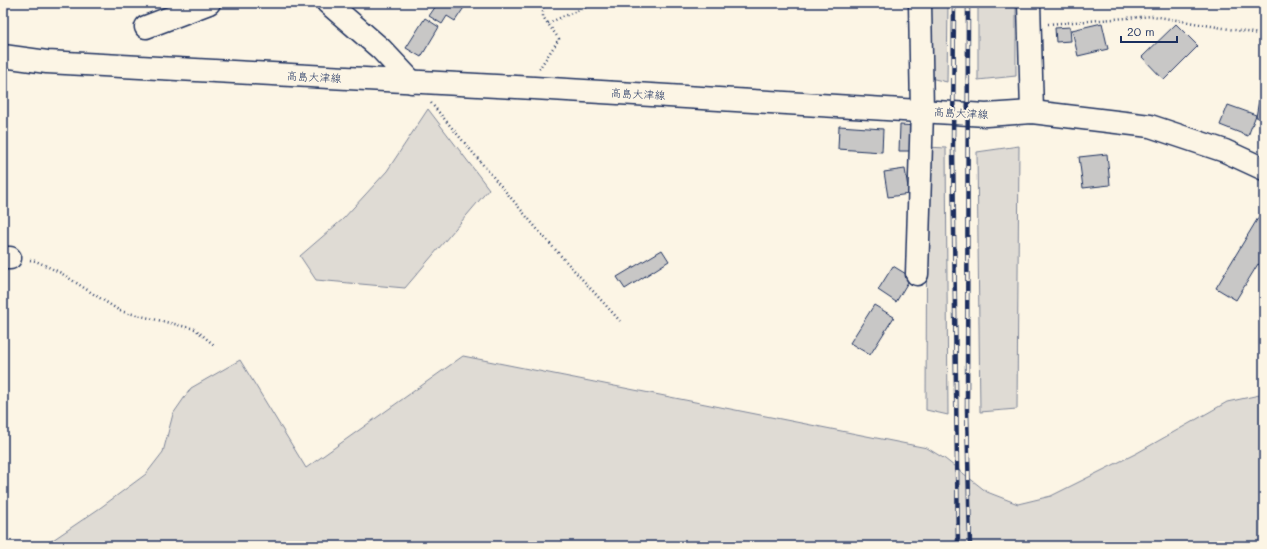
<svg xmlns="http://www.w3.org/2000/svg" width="1267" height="549" viewBox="0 0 1267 549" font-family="Mali,'Klee One',sans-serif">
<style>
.green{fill:#dfdbd4;stroke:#7d8599}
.building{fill:#c8c7c6;stroke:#1b2f5e}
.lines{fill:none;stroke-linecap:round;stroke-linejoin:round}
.minor-casing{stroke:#1b2f5e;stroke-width:25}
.major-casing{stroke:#1b2f5e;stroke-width:25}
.path{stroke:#1b2f5e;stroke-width:2.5;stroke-dasharray:1 3;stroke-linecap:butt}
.minor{stroke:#fcf5e5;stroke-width:22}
.major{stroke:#fcf5e5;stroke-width:22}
.rail-casing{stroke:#1b2f5e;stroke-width:4.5}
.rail{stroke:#fcf5e5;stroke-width:3;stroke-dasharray:9;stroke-linecap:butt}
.labels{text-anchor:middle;stroke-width:4;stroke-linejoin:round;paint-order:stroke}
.street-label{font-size:11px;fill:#1b2f5e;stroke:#fcf5e5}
</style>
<rect width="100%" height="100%" fill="#fcf5e5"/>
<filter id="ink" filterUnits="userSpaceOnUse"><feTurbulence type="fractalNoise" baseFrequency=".025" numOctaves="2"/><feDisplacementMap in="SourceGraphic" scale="8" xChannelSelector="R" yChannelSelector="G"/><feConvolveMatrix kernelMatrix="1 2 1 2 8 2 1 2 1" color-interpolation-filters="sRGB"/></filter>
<g filter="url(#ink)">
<!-- green -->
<path class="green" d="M926 3H948L947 82 926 77Z
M978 3H1016V76L978 80Z
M428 109 489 189 405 288 316 280 300 256 343 219 387 171Z
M1019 146 1017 409 980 412 977 152Z
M927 147 946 148 948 415 926 410Z
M463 356 927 448 945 459 987 492 1018 504 1051 496 1137 453 1227 402 1264 394V546H44L100 508 146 474 163 452 173 414 191 388 240 360 306 468Z"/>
<!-- building -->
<path class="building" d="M438 3H467L455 21 447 16 442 24 429 16Z
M425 18 439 27 421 57 406 48Z
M1102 23 1108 49 1078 56 1072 30Z
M1176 24 1198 46 1164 80 1142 57Z
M1070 27 1071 41 1056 42 1055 28Z
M1261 89 1264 90V118L1256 117Z
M1228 105 1256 115 1248 136 1220 125Z
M900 125 918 126 917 151H899Z
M839 126 883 129 882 152 838 149Z
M1107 154 1110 185 1083 188 1079 157Z
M905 169 909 194 888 197 884 172Z
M1264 208V268L1258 264 1236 300 1216 288Z
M662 250 669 261 625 289 617 277Z
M893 266 911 277 896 302 878 290Z
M874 305 894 317 870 355 850 343Z"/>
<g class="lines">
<defs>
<path id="minor" d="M328 3 381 49 412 82
M1029 3 1032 112
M146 27 209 3
M3 258H10
M917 274 922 111 920 3"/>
<path id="major" d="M3 56 47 62 534 88 986 115 1032 112 1150 126 1225 151 1264 169"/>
</defs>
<!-- minor casing -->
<use href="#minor" class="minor-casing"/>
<!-- major casing -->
<use href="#major" class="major-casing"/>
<!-- path -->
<path class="path" d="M548 23 596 3
M1048 24 1153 16 1264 35
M539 69 559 39 543 17V3
M431 103 543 236 620 321
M30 260 36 261 61 273 120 311 195 329 214 345"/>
<!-- minor -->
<use href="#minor" class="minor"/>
<!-- major -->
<use href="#major" class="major"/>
<defs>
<path id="rail" d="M954 3 953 148 958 546
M968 3 967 410 970 546"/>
</defs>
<!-- rail casing -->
<use href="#rail" class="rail-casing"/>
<!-- rail -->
<use href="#rail" class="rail"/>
</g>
</g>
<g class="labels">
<!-- street labels -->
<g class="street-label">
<text transform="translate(314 77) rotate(3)" y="4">高島大津線</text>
<text transform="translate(638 94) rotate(3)" y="4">高島大津線</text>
<text transform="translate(961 113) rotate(3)" y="4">高島大津線</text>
</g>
</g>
<!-- margin -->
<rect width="1267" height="549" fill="none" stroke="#fcf5e5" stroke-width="16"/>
<rect x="8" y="8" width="1251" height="533" fill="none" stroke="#1b2f5e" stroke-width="1.5" filter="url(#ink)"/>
<!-- scale -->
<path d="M1121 36v6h56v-6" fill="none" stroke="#1b2f5e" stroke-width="2"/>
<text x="1127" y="36" font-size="12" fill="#1b2f5e" stroke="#fcf5e5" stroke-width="3" paint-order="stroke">20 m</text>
</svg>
